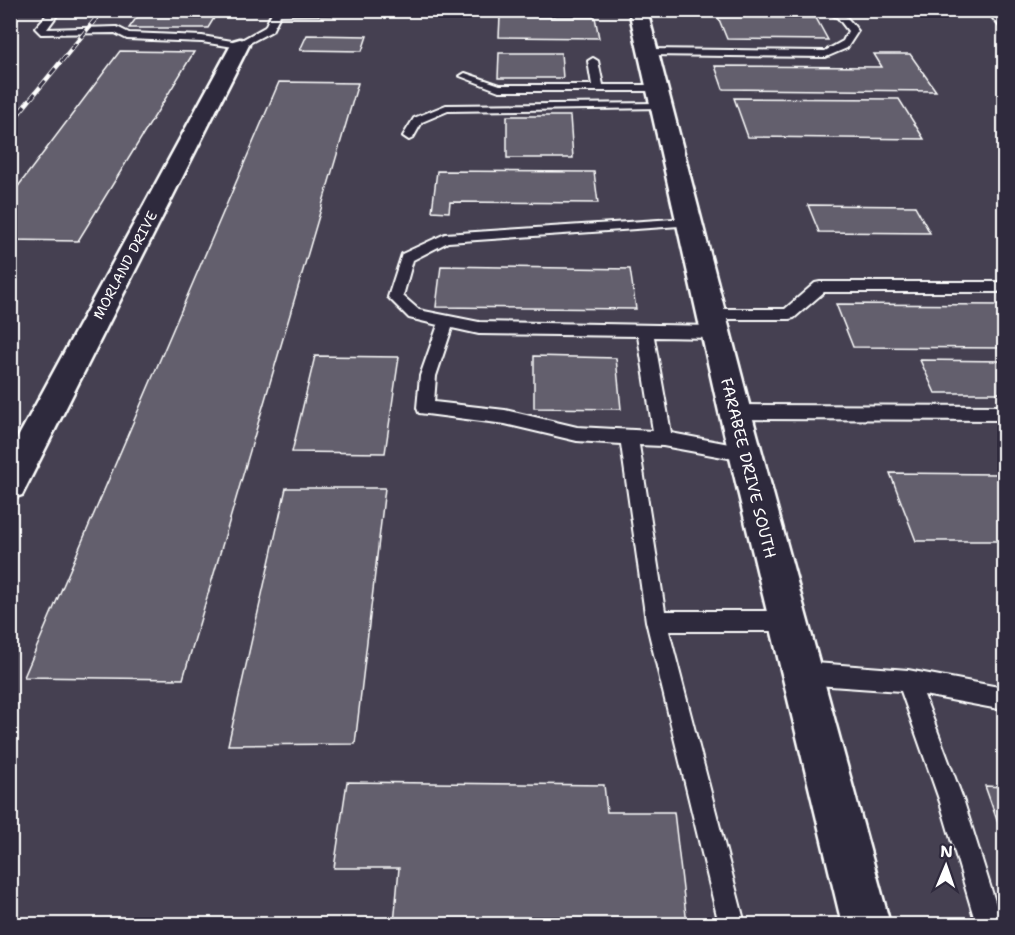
<svg xmlns="http://www.w3.org/2000/svg" width="1015" height="935" viewBox="0 0 1015 935" font-family="'Shantell Sans',sans-serif">
<style>
.built{fill:#444051}
.building{fill:#635f6d;stroke:#fff;stroke-width:1.5}
.lines{fill:none;stroke-linecap:round;stroke-linejoin:round}
.lane-casing{stroke:#fff;stroke-width:4}
.street-casing{stroke:#fff;stroke-width:5}
.lane{fill:#2f2a3d;fill-rule:evenodd}
.street{fill:#2f2a3d;fill-rule:evenodd}
.rail-casing{stroke:#fff;stroke-width:4.5}
.rail{stroke:#2f2a3d;stroke-width:3;stroke-dasharray:8;stroke-linecap:butt}
.labels{text-anchor:middle;stroke-width:4.5;stroke-linejoin:round;paint-order:stroke}
.far-street-label{font-size:14px;fill:#fff;stroke:#2f2a3d}
.street-label{font-size:16px;fill:#fff;stroke:#2f2a3d}
</style>
<rect width="100%" height="100%" fill="#373345"/>
<filter id="ink" filterUnits="userSpaceOnUse"><feTurbulence type="fractalNoise" baseFrequency=".0167" numOctaves="2"/><feDisplacementMap in="SourceGraphic" scale="12" xChannelSelector="R" yChannelSelector="G"/><feConvolveMatrix kernelMatrix="1 2 1 2 8 2 1 2 1" color-interpolation-filters="sRGB"/></filter>
<g filter="url(#ink)">
<!-- built -->
<path class="built" d="M10 11H1004V924H11Z"/>
<!-- building -->
<path class="building" d="M142 10H219L208 28H129Z
M506 10H591V11L506 12Z
M500 17H595L599 38 499 37Z
M718 17 816 18 828 40 727 39Z
M307 35 367 36 362 51 300 50Z
M120 51 194 52 78 241 10 240V197Z
M499 53H561L563 78H498Z
M874 54H910L936 91 723 89 715 66 882 67Z
M279 82 358 83 183 679 24 677Z
M734 98 899 99 924 139 748 137Z
M507 116H570L573 158H507Z
M437 171 594 172 598 203 450 202 449 212 432 211Z
M808 205 915 206 930 233 819 232Z
M441 266 630 269 636 309 436 307Z
M836 304 1004 305V348L853 347Z
M315 356 399 357 385 453 292 452Z
M534 356 616 358 621 409 534 408Z
M920 360 1004 361V393H935Z
M890 473 999 474 1004 484V541H916Z
M286 488H385L355 744 228 745Z
M347 782 604 785 607 812H674L687 924H394L399 868H334Z
M985 786 1004 787V840Z"/>
<g class="lines">
<defs>
<path id="lane" d="M51 10H61L47 29 117 27 129 33 202 36 238 42 265 27 273 10 372 11 367 14 280 15 272 31 240 48 202 42 127 39 115 33 41 34 35 28Z
M823 10C841 10 847 16 858 31L847 48 826 57 648 55 643 52 648 49 825 51 843 41 848 31 838 18Z
M986 10H996L1004 21V29L1001 28Z
M593 58 598 61 603 85H656L661 88 656 91H499L460 76 465 73 500 85H592L588 61Z
M661 103 667 106 665 108 448 111 422 122 413 138 409 140 403 136 414 118 446 105Z
M689 218 694 219 696 222 694 225 448 242 413 260 403 296 419 310 479 322 715 326 720 328 723 332 720 336 715 338 654 337 671 433 745 447 751 449 754 454 751 459 745 461 663 446 639 445 665 611H788L795 614 798 621 795 628 788 631H669L745 924H719L646 621 621 444 577 441 505 424 419 413 417 408 420 376 438 325 409 318 388 297 402 254 445 234ZM452 328 479 334 638 336 653 431 577 427 505 410 434 402 436 376Z
M820 282H998L1003 283 1004 288 998 292H824L794 318 789 319H711L706 318 703 314 706 310 711 309H785L815 283Z
M735 405 1004 406V420L735 419 729 417 727 412 729 407Z
M802 662 908 670 1004 688V710L924 695 964 802 1002 924H976L940 802 901 691 802 684 794 681 791 673 794 665Z"/>
<path id="street" d="M629 10H647L751 412 890 924H842L719 412Z
M240 39 247 41 249 45 22 495 10 499V452L231 45 233 41Z"/>
</defs>
<!-- lane casing -->
<use href="#lane" class="lane-casing"/>
<!-- street casing -->
<use href="#street" class="street-casing"/>
<!-- lane -->
<use href="#lane" class="lane"/>
<!-- street -->
<use href="#street" class="street"/>
<defs>
<path id="rail" d="M10 124 103 10"/>
</defs>
<!-- rail casing -->
<use href="#rail" class="rail-casing"/>
<!-- rail -->
<use href="#rail" class="rail"/>
</g>
</g>
<g class="labels">
<!-- far-street labels -->
<g class="far-street-label">
<text transform="translate(125 265) rotate(-62)" y="5">MORLAND DRIVE</text>
</g>
<!-- street labels -->
<g class="street-label">
<text transform="translate(749 468) rotate(76)" y="6">FARABEE DRIVE SOUTH</text>
</g>
</g>
<!-- margin -->
<rect width="1015" height="935" fill="none" stroke="#2f2a3d" stroke-width="36"/>
<rect x="18" y="18" width="979" height="899" fill="none" stroke="#fff" stroke-width="2" filter="url(#ink)"/>
<!-- north arrow -->
<g transform="translate(946 866) rotate(2)" stroke="#2f2a3d" stroke-width="4.5" paint-order="stroke">
<path d="M0-4.5L10 22L0 15L-10 22Z" fill="#ffffff"/>
<text y="-9" font-size="16" font-weight="bold" text-anchor="middle" fill="#ffffff">N</text>
</g>
</svg>
